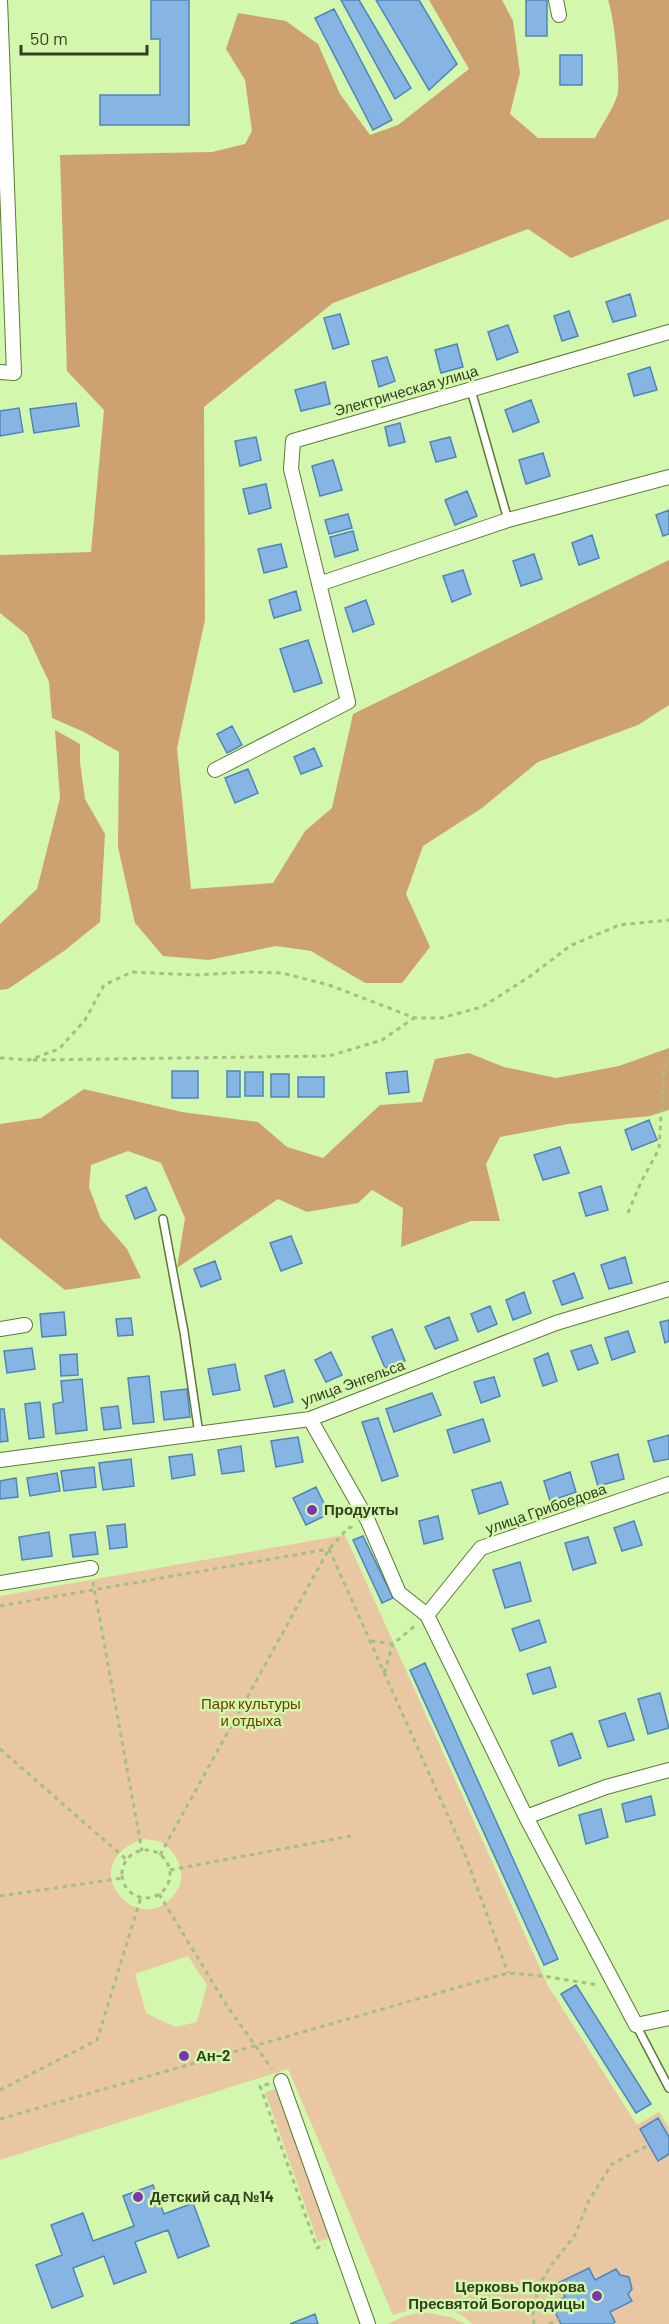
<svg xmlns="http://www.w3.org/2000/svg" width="669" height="2324" viewBox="0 0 669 2324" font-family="Barlow,sans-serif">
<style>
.green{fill:#e9c7a2;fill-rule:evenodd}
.forest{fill:#cea270}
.building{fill:#86b4e3;stroke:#4d85bc;stroke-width:1.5}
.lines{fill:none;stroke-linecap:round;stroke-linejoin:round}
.lane-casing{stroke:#5b7a35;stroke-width:10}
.street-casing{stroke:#5b7a35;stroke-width:16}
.path{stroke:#a2c082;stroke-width:3;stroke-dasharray:4.5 4.5;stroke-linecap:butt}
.lane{stroke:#fff;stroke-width:7}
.street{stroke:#fff;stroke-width:14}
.poi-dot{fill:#7d37aa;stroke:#d3f7ac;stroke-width:2}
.labels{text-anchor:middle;stroke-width:5;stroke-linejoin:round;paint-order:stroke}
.street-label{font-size:15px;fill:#324022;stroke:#d3f7ac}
.poi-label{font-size:15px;font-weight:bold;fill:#324022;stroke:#d3f7ac;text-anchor:start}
.park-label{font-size:15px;fill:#6c4201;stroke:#d3f7ac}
</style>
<rect width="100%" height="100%" fill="#d3f7ac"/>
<!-- green -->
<path class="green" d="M345 1535 548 1986 637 2125 659 2112 669 2128V2324H473C447 2301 424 2305 393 2315L288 2069 0 2160V1596ZM143 1839C148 1840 156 1840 161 1842 177 1851 187 1873 178 1889 144 1947 68 1865 143 1839ZM188 1956 207 1985 197 2022 175 2027 146 2013 135 1974Z
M279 2088 333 2237 318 2242 265 2092Z
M423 2312 451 2317 465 2324H388L405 2316Z"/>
<!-- forest -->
<path class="forest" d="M429 0H502L513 21 520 73 510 114 538 138H595C601 126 616 105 618 92 620 75 614 16 608 0H669V219L571 258 528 229 333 303 204 407 205 620 177 748 191 889 273 883 305 831 332 808 353 714 669 560V705L638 725 538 762 482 808 423 846 406 894 430 947 402 983H365L311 951 276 946 209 960 163 956 135 923 118 847 119 752 84 732 52 718 49 682 27 635 0 613V555L91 552 104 410 67 371 60 155 212 152 245 144 252 131 245 80 226 49 238 13 286 21 318 44 340 94 370 135 398 125 469 69Z
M55 730 80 744V762L85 799 105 834 100 922 64 951 8 989 0 990V924L37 889 60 798Z
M669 1048V1110L650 1116 568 1124 500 1137 486 1164 500 1221H471L401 1247 403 1208 372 1190 358 1203 307 1212 278 1199 177 1268 185 1218 161 1163 128 1151 91 1165 89 1187 101 1219 127 1249 141 1278 65 1290 0 1238V1124L41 1118 84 1089 182 1112 258 1122 287 1147 323 1158 380 1105 422 1102 435 1059 469 1053 504 1067 556 1078 619 1066Z"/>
<!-- building -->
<path class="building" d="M151 0H189V125H100V95H160V39H151Z
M341 0H359L411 88 395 99Z
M376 0H419L457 64 429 90Z
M526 0H547V36H526Z
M334 9 392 120 373 130 315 18Z
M560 55H582V85H560Z
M630 294 636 316 613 322 606 302Z
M569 311 578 336 562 341 554 316Z
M340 314 349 344 333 349 324 318Z
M508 325 518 352 497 360 488 332Z
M457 344 463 367 441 373 435 350Z
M387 357 395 381 379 387 372 361Z
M650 367 657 390 634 396 628 374Z
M325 382 330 404 301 411 295 390Z
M531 400 539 422 513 432 505 410Z
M76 403 79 426 34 433 30 409Z
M19 408 23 432 0 436V411Z
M400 423 405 442 389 446 385 427Z
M256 437 261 460 240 466 235 441Z
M450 437 456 457 436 462 430 442Z
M543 453 550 476 526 484 519 460Z
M333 460 342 490 320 496 312 466Z
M266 484 271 508 249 514 243 489Z
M467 491 477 516 455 525 445 500Z
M669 510V534L663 536 656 515Z
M348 514 352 528 329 534 325 520Z
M353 531 358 550 335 557 330 537Z
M592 535 599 558 579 565 572 543Z
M281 544 287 567 264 573 258 549Z
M534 554 542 579 521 586 513 561Z
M463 570 471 594 452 602 443 576Z
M296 591 301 610 274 618 269 600Z
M366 600 374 624 353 632 345 608Z
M308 640 322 683 294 692 280 649Z
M232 726 242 745 227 753 217 734Z
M314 748 322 766 301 774 294 757Z
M248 769 258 793 235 803 225 778Z
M172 1071H198V1098H172Z
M227 1071H240V1097H227Z
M407 1071 409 1092 389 1094 386 1073Z
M245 1072H263V1096H245Z
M271 1074H289V1097H271Z
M298 1077H324V1097H298Z
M649 1120 657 1140 632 1150 625 1130Z
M560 1147 569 1173 543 1180 534 1155Z
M601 1186 608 1210 586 1216 579 1193Z
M146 1187 156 1210 135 1219 126 1196Z
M291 1236 302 1263 281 1271 270 1243Z
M625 1257 632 1283 609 1289 601 1265Z
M215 1261 221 1279 201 1287 194 1269Z
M574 1273 583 1298 562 1305 553 1281Z
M524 1292 531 1313 513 1320 506 1300Z
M490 1306 497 1324 478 1332 471 1314Z
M64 1312 66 1335 42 1337 40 1314Z
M449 1317 458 1340 435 1349 425 1327Z
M131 1318 133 1335 118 1336 116 1319Z
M669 1320V1341L665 1343 660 1322Z
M392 1329 405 1361 385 1368 372 1337Z
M628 1331 635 1352 612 1360 605 1338Z
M591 1345 598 1363 578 1370 571 1351Z
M32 1348 35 1369 7 1373 4 1351Z
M331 1352 342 1375 326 1382 315 1360Z
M548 1353 557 1381 543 1386 534 1359Z
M77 1354 78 1375 61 1376 60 1355Z
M235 1364 240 1390 213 1395 208 1369Z
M284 1370 293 1402 274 1407 265 1376Z
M149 1376 154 1422 133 1424 128 1378Z
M494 1377 500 1396 481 1403 474 1382Z
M82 1379 87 1430 56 1434 53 1404 63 1402 61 1381Z
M187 1389 190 1417 164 1420 161 1392Z
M432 1393 441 1415 394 1432 386 1409Z
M40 1402 44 1437 29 1439 25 1404Z
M118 1406 121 1428 104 1430 101 1408Z
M0 1409H4L8 1441 0 1442Z
M378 1418 398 1476 382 1481 362 1422Z
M483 1419 490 1441 454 1453 447 1430Z
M669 1435V1459L654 1462 648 1441Z
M298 1437 303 1462 276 1467 271 1441Z
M241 1446 244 1471 222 1474 218 1450Z
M192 1454 195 1475 172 1479 169 1457Z
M618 1454 624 1479 598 1486 591 1462Z
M131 1459 134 1486 103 1490 99 1463Z
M94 1467 96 1487 64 1491 61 1471Z
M570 1472 576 1492 550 1501 544 1481Z
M57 1473 60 1491 30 1496 27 1478Z
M16 1478 18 1497 0 1499V1481Z
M501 1482 508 1504 479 1514 472 1490Z
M316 1487 329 1514 306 1525 293 1498Z
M438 1516 443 1539 424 1544 419 1521Z
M634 1521 642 1545 622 1551 614 1528Z
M125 1524 127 1547 110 1549 107 1526Z
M49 1532 52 1556 22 1560 19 1537Z
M95 1532 98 1554 73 1557 70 1535Z
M363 1536 393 1598 382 1603 353 1540Z
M588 1537 596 1563 573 1570 565 1543Z
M520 1562 531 1601 505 1608 493 1570Z
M539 1620 546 1642 520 1651 512 1629Z
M425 1663 558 1959 544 1965 410 1670Z
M550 1667 556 1687 533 1694 527 1674Z
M660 1693 669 1728 648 1734 638 1699Z
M625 1713 634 1740 608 1747 599 1721Z
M572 1733 581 1758 559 1766 551 1741Z
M651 1796 655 1815 626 1822 622 1804Z
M601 1809 608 1837 586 1844 579 1815Z
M576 1985 651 2104 636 2113 561 1994Z
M658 2118 669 2137V2154L658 2161 640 2129Z
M153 2185 164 2214 193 2203 209 2246 178 2258 168 2230 135 2242 146 2272 114 2284 104 2256 73 2268 83 2296 52 2308 36 2265 62 2255 51 2225 83 2213 93 2241 134 2226 123 2196Z
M589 2268 595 2280 616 2269 620 2275 629 2277 632 2289 628 2294 632 2301 610 2312 615 2322 612 2324H561L551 2304 565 2297 558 2283Z
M315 2314 318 2324H290Z"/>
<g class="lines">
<defs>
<path id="lane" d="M471 390 508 520
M163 1219 184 1332 199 1434
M636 2025 669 2088"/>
<path id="street" d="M556 0 559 15
M0 372 14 373 0 0
M319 584 508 520 669 477
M215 770 348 702 291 469 293 441 669 332
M0 1329 25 1325
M310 1419 368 1521 399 1593 427 1615 526 1817 636 2025 669 2018
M0 1460 310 1419 556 1323 669 1289
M0 1583 91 1568
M427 1615 481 1548 669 1484
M526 1817 606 1787 669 1770
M281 2081 368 2324"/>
</defs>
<!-- lane casing -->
<use href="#lane" class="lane-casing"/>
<!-- street casing -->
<use href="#street" class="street-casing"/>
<!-- path -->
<path class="path" d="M0 1058 29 1060 59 1049 85 1020 104 985 132 972 195 975 250 972 282 973 329 985 415 1018H441L482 1007 529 977 570 946 619 925 669 920
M33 1060 329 1056 382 1040 414 1018
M628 1213 641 1182 659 1149 664 1065 669 1059
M329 1549 465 1854 508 1973
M93 1582 142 1851
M0 1606 329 1549
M371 1641 393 1644 417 1624
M384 1673 393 1644
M0 1749 127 1860
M122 1874a24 24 0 1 1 48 0a24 24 0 1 1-48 0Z
M160 1855 329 1549 348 1528 356 1526
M170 1870 351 1836
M159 1894 227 2006 272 2069
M0 1896 123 1878
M269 2084 260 2086 317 2248 325 2245
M0 2090 97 2040 141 1897
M0 2119 508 1973 543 1976 598 1985
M534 2324 533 2314 538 2287 552 2264 575 2235 589 2200 612 2164 649 2145
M549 2324 559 2319"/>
<!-- lane -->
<use href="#lane" class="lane"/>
<!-- street -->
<use href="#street" class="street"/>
</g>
<!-- markers -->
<g class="poi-dot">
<circle cx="312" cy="1510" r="6"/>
<circle cx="184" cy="2056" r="6"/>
<circle cx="138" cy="2197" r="6"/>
<circle cx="597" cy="2296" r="6"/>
</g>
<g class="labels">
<!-- street labels -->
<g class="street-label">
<text transform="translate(406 391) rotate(-16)" y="5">Электрическая улица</text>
<text transform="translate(353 1383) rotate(-20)" y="5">улица Энгельса</text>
<text transform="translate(546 1509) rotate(-19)" y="5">улица Грибоедова</text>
</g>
<!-- poi labels -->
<g class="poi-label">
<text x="324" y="1515">Продукты</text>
<text x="196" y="2061">Ан-2</text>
<text x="150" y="2202">Детский сад №14</text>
<text x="585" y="2292" text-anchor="end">Церковь Покрова<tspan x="585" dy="17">Пресвятой Богородицы</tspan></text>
</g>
<!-- park labels -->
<g class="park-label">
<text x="251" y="1709">Парк культуры<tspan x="251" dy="17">и отдыха</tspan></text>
</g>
</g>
<!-- scale -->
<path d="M21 45v9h126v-9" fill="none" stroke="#324022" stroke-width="3"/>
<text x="30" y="45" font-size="18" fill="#324022" stroke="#d3f7ac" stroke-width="4.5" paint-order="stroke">50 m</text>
</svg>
